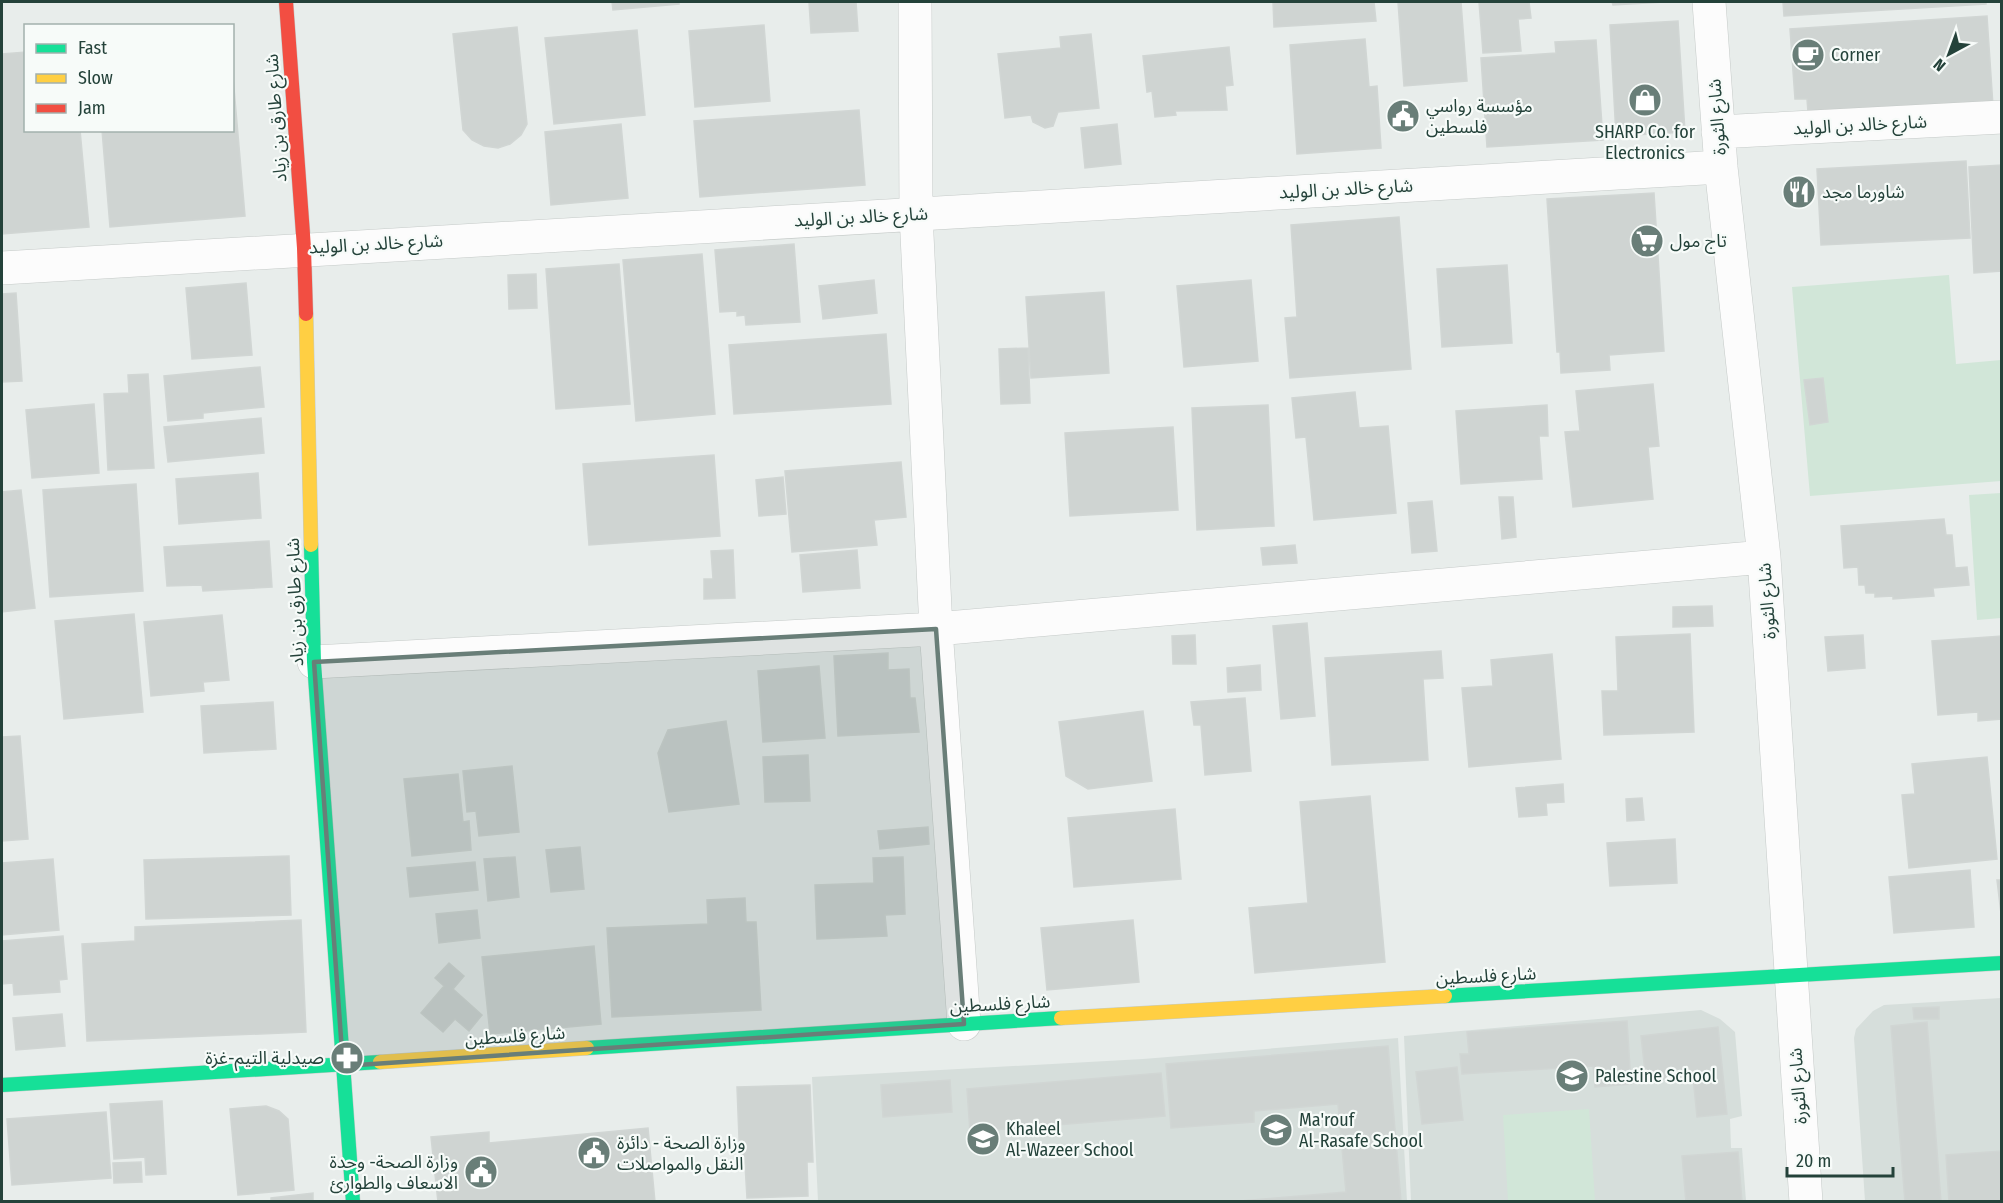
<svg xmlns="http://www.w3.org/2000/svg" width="2003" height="1203" viewBox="0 0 2003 1203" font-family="'Fira Sans Condensed','Noto Sans Arabic',sans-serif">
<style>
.built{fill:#d6dedb}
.green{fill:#d1e6d8}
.building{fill:#cfd4d2;stroke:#d1d6d4;stroke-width:1.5}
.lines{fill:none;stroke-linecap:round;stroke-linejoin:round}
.street-casing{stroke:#c5cac8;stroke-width:34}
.fast-casing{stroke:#c3cbc8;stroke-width:15}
.slow-casing{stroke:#c3cbc8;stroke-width:15}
.jam-casing{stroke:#c3cbc8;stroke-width:15}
.street{stroke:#fcfcfc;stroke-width:33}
.fast{stroke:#16e098;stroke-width:14}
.slow{stroke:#ffcf43;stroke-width:14}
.jam{stroke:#f24e42;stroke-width:14}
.marked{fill:#697e78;fill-opacity:0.2;stroke:#697e78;stroke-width:4.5;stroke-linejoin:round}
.labels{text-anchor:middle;stroke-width:4.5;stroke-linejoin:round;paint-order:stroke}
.poi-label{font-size:18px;fill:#24423a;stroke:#f7fbf9;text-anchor:start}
.street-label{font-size:18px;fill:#24423a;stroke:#f7fbf9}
</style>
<rect width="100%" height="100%" fill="#e8edeb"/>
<!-- built -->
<path class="built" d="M2001 998V1201H1865L1854 1038 1856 1029 1873 1011 1884 1005Z
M1701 1010 1720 1019 1735 1032 1742 1116 1730 1119 1731 1148H1742L1746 1201H1411L1404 1036Z
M1398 1038 1407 1201H818L812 1077 1143 1059Z"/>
<!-- green -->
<path class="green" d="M1949 275 1956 364 2001 360V481L1810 496 1792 287Z
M2001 493V618L1977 620 1969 495Z
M1589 1109 1595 1201H1508L1503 1115Z"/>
<!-- building -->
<path class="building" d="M612 2H679V4L613 10Z
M809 2H856L858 31 811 33Z
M1273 2H1374L1376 21 1274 27Z
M1398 2H1461L1467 81 1404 86Z
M1479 2H1529L1531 18 1518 19 1521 51 1483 53Z
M1612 2H1664L1613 5Z
M1783 2H1986V4L1784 16Z
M1987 16 1993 106 1808 112 1807 99H1795L1790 29Z
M1678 21 1685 132 1616 136 1610 25Z
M764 25 770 101 695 107 689 31Z
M517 27 527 124 521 135 510 144 498 148 484 146 472 140 463 130 453 34Z
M637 30 645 115 554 124 545 38Z
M1091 34 1099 108 1058 112 1053 126 1045 128 1033 122 1031 115 1005 118 998 54 1061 48 1060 37Z
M1365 39 1369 87 1377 86 1381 148 1297 154 1290 45Z
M1596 40 1603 140 1487 147 1481 58 1556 53 1555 42Z
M1229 47 1233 85 1225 86 1227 110 1175 111 1176 115 1155 117 1152 91 1147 92 1143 56Z
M26 52V130H80L89 227 2 234V54Z
M232 65 245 216 110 227 102 130H232Z
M859 110 865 185 700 197 694 121Z
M621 124 628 198 551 205 545 132Z
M1117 124 1121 164 1085 168 1081 128Z
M1966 161 1970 238 1821 245 1817 169Z
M2002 165V271L1974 273 1969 167Z
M1654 193 1664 351 1609 355 1610 370 1561 373 1560 352H1557L1547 199Z
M1399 217 1411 369 1290 378 1285 318 1297 317 1291 225Z
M794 244 800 322 746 325 745 315 737 316V311L720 312 715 250Z
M702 254 715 414 636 421 623 260Z
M619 264 630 404 556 409 546 269Z
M1507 265 1512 343 1442 347 1437 269Z
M536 274 537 308 509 309 508 275Z
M874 280 877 313 823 319 819 286Z
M1251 280 1258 361 1184 367 1177 286Z
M246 283 252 355 192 359 186 288Z
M1104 292 1109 373 1031 378 1026 297Z
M16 293 22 381 2 382V294Z
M886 334 891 404 734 414 729 345Z
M1028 348 1030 403 1001 404 999 349Z
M260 367 264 407 203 413V418L168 421 164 376Z
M148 374 154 468 108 470 104 394 129 393 128 375Z
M1823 378 1828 422 1810 425 1804 380Z
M1653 384 1659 446 1648 447 1653 499 1573 507 1565 432 1580 431 1576 391Z
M1355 392 1359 428 1388 426 1396 513 1314 520 1306 437 1296 438 1292 398Z
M94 404 99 473 32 478 26 410Z
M1268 405 1274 526 1197 530 1192 408Z
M1547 405 1548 436H1539L1542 479 1461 484 1456 411Z
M261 418 264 453 168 462 164 427Z
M1173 427 1178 510 1070 516 1065 433Z
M714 455 720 536 589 545 583 464Z
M901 462 906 517 874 520 877 545 792 552 785 471Z
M258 473 261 518 179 524 176 479Z
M783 477 786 514 759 516 756 480Z
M136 484 143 591 50 597 43 490Z
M21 490 35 608 2 612V492Z
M1499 497H1513L1516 537 1502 539Z
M1432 501 1437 551 1412 553 1408 503Z
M1944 519 1946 535H1952L1955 568 1967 567 1969 585 1933 588 1934 596 1893 599V596L1875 597V593H1866L1865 585H1859L1858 567 1844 568 1841 526Z
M269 541 272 587 203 591 202 585 167 586 164 547Z
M1295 545 1297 563 1263 565 1261 548Z
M733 550 735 598 704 599V579H713L711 551Z
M857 550 860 588 803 592 800 555Z
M1712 606 1713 626 1673 627V607Z
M134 614 143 712 64 719 55 621Z
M222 615 229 680 203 682 204 691 151 696 144 622Z
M1307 623 1315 716 1281 719 1273 626Z
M1690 634 1694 732 1604 735 1602 691H1618L1616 637Z
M1195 635 1196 664H1173L1172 636Z
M1863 635 1865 668 1828 671 1825 637Z
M2002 636V719L1978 721V712L1938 715 1932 641Z
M1441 651 1443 678 1423 679 1428 760 1332 765 1325 658Z
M888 653V670L909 669 910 698H915L919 732 838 736 834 656Z
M1552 654 1561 759 1469 767 1462 688 1493 686 1491 660Z
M1260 665 1261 690 1228 692 1227 668Z
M819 666 825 738 763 742 758 671Z
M1245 698 1251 771 1205 775 1201 725H1194L1191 702Z
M273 702 276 749 204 753 201 706Z
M1143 711 1152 781 1088 789 1066 776 1059 722Z
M726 721 739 804 669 812 658 753 668 730Z
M20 736 28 839 2 841V737Z
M808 755 810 801 765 802 763 757Z
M1987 757 1997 859 1909 868 1902 795 1915 794 1912 764Z
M512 766 519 832 479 836 476 811 467 812 463 771Z
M458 774 463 822 469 821 471 850 412 856 404 779Z
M1563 784 1564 802 1546 803 1547 815 1519 817 1516 788Z
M1370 796 1385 962 1255 973 1249 908 1308 903 1300 802Z
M1642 798 1644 820 1627 821 1626 799Z
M1175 809 1181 879 1074 887 1068 818Z
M928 827 929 844 880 849 878 831Z
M1675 839 1677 883 1610 886 1607 843Z
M580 847 584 889 551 892 546 850Z
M289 856 291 915 146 919 144 860Z
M515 857 519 897 488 901 484 859Z
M903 857 905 914 885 915 887 936 817 939 815 885 874 883 873 858Z
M53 859 59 930 2 935V863Z
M475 862 478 890 410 897 407 868Z
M1970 870 1974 927 1894 933 1889 877Z
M1997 880H2002V922Z
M745 898 746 922H756L761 1010 612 1017 607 928 708 924 707 900Z
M477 910 480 938 439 943 436 914Z
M301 920 306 1032 87 1041 82 944 135 941V927Z
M1133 920 1139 982 1047 990 1041 928Z
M63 936 67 979 59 980 60 992 14 995 13 983 2 984V941Z
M594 946 601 1024 490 1034 482 957Z
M449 963 464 976 453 989 482 1015 469 1031 455 1019 443 1032 421 1013 444 986 435 978Z
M1939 1007V1019H1914L1913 1008Z
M62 1014 65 1046 16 1050 13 1018Z
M1627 1021 1631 1084 1595 1087 1593 1066 1462 1074 1460 1054H1469L1467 1032Z
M1927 1022 1941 1202H1905L1891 1026Z
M1718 1027 1727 1114 1697 1117 1693 1077 1646 1081 1641 1036Z
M1388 1046 1401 1202H1229L1346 1192 1338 1104 1254 1111V1122L1171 1128 1166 1064Z
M1457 1067 1463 1120 1422 1124 1416 1072Z
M1161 1073 1165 1116 970 1132 967 1089Z
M950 1080 952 1112 883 1117 881 1085Z
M810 1085 813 1162H807L808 1196 747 1198 745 1164H740L737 1087Z
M162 1101 166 1174 146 1175 145 1157 114 1159 110 1104Z
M266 1106 279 1111 288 1119 294 1190 238 1195 230 1109Z
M106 1112 111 1178 12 1185 7 1119Z
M648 1128 655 1202H438L431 1137 489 1132V1143Z
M2002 1151V1202H1949L1946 1155Z
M1738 1152 1742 1202H1686L1682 1156Z
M141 1162 142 1182 114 1183 113 1163Z
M313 1193V1202H271V1198Z"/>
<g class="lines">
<defs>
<path id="street" d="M915 2 916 214 936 629 964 1024
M1709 2 1721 167 1764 557 1806 1202
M1718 132 2002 117
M2 268 1721 167
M314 662 936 629 1764 557"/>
<path id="fast" d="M311 545 314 662 353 1202
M1445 996 2002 963
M587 1048 1061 1018
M2 1085 380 1062"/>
<path id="slow" d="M306 314 311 545
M1061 1018 1445 996
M380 1062 587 1048"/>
<path id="jam" d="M286 2 304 248 306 314"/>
</defs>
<!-- street casing -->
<use href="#street" class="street-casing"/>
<!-- fast casing -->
<use href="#fast" class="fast-casing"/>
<!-- slow casing -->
<use href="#slow" class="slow-casing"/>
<!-- jam casing -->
<use href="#jam" class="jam-casing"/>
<!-- street -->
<use href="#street" class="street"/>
<!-- fast -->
<use href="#fast" class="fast"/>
<!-- slow -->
<use href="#slow" class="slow"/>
<!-- jam -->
<use href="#jam" class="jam"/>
</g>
<!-- marked area -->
<path class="marked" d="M936 629 964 1024 343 1066 314 662Z"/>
<!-- icons -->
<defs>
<symbol id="cafe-disc" viewBox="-11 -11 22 22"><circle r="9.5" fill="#697e78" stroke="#f7fbf9"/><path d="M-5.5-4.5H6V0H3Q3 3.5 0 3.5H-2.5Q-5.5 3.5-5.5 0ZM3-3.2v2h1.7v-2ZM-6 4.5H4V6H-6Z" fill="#fff"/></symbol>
<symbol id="shop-disc" viewBox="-11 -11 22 22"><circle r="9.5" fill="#697e78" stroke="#f7fbf9"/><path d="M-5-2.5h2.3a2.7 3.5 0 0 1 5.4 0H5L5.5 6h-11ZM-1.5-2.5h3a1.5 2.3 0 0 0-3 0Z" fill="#fff"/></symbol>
<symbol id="civic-disc" viewBox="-11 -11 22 22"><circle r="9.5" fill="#697e78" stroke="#f7fbf9"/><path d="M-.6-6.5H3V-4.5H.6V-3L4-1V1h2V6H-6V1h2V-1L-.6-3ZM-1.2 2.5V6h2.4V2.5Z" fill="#fff"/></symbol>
<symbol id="restaurant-disc" viewBox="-11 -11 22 22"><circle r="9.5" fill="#697e78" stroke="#f7fbf9"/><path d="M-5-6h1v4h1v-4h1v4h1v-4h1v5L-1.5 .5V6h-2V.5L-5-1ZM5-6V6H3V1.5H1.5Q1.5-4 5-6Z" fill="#fff"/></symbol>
<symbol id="supermarket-disc" viewBox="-11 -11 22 22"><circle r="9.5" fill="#697e78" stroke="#f7fbf9"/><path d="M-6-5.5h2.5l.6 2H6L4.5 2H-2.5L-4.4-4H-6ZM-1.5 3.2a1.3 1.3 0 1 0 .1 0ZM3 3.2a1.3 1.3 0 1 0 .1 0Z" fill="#fff"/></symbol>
<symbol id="pharmacy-disc" viewBox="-11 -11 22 22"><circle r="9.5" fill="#697e78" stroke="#f7fbf9"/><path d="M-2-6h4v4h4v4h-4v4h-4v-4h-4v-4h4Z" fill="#fff"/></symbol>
<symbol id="school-disc" viewBox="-11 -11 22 22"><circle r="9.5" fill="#697e78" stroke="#f7fbf9"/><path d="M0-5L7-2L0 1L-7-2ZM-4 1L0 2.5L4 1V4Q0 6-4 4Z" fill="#fff"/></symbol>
</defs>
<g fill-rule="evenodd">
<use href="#cafe-disc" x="1789" y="36" width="38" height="38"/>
<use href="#shop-disc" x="1626" y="81" width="38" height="38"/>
<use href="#civic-disc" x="1384" y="97" width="38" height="38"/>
<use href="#restaurant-disc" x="1780" y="173" width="38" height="38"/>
<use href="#supermarket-disc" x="1628" y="222" width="38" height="38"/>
<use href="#pharmacy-disc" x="328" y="1039" width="38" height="38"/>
<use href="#school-disc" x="1553" y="1057" width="38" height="38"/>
<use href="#school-disc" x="1257" y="1111" width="38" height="38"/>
<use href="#school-disc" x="964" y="1120" width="38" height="38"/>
<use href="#civic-disc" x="575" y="1134" width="38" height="38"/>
<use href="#civic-disc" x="462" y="1153" width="38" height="38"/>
</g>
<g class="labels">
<!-- poi labels -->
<g class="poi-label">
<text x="1831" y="61">Corner</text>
<text x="1426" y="112">مؤسسة رواسي<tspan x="1426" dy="21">فلسطين</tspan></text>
<text x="1645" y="138" text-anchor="middle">SHARP Co. for<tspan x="1645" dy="21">Electronics</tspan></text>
<text x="1822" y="198">شاورما مجد</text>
<text x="1670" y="247">تاج مول</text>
<text x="324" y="1064" text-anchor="end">صيدلية التيم-غزة</text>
<text x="1595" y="1082">Palestine School</text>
<text x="1299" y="1126">Ma'rouf<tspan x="1299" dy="21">Al-Rasafe School</tspan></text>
<text x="1006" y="1135">Khaleel<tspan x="1006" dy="21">Al-Wazeer School</tspan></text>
<text x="617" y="1149">وزارة الصحة - دائرة<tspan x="617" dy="21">النقل والمواصلات</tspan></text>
<text x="458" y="1168" text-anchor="end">وزارة الصحة- وحدة<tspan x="458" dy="21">الاسعاف والطوارئ</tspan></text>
</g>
<!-- street labels -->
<g class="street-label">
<text transform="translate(1717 117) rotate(-94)" y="6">شارع الثورة</text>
<text transform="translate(276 118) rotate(-94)" y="6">شارع طارق بن زياد</text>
<text transform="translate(1860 125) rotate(-3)" y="6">شارع خالد بن الوليد</text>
<text transform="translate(1346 189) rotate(-3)" y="6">شارع خالد بن الوليد</text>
<text transform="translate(861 217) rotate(-3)" y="6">شارع خالد بن الوليد</text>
<text transform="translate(376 244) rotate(-3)" y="6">شارع خالد بن الوليد</text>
<text transform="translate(1767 601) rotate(-94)" y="6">شارع الثورة</text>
<text transform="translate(295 602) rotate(-92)" y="6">شارع طارق بن زياد</text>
<text transform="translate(1486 976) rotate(-3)" y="6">شارع فلسطين</text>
<text transform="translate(1000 1004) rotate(-3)" y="6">شارع فلسطين</text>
<text transform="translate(515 1036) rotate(-4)" y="6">شارع فلسطين</text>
<text transform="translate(1798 1086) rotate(-94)" y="6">شارع الثورة</text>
</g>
</g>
<!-- border -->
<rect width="2003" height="1203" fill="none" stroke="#24423a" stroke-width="6"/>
<!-- legend -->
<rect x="24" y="24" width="210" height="108" fill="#f7fbf9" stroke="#a3b1ad" stroke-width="1.5"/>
<rect x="36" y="44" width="30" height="9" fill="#16e098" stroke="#a3b1ad" stroke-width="1.5"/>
<text x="78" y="54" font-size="18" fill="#24423a">Fast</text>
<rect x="36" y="74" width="30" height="9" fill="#ffcf43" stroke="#a3b1ad" stroke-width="1.5"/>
<text x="78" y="84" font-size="18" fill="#24423a">Slow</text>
<rect x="36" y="104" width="30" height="9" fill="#f24e42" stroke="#a3b1ad" stroke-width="1.5"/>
<text x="78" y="114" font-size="18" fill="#24423a">Jam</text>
<!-- north arrow -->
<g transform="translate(1949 54) rotate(221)" stroke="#f7fbf9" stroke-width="4.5" paint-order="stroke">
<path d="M0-4.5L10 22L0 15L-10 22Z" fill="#24423a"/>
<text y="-9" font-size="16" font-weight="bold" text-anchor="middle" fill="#24423a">N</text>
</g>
<!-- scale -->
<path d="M1787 1167v9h106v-9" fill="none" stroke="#24423a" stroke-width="3"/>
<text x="1796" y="1167" font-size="18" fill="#24423a" stroke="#f7fbf9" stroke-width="4.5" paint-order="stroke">20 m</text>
</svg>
